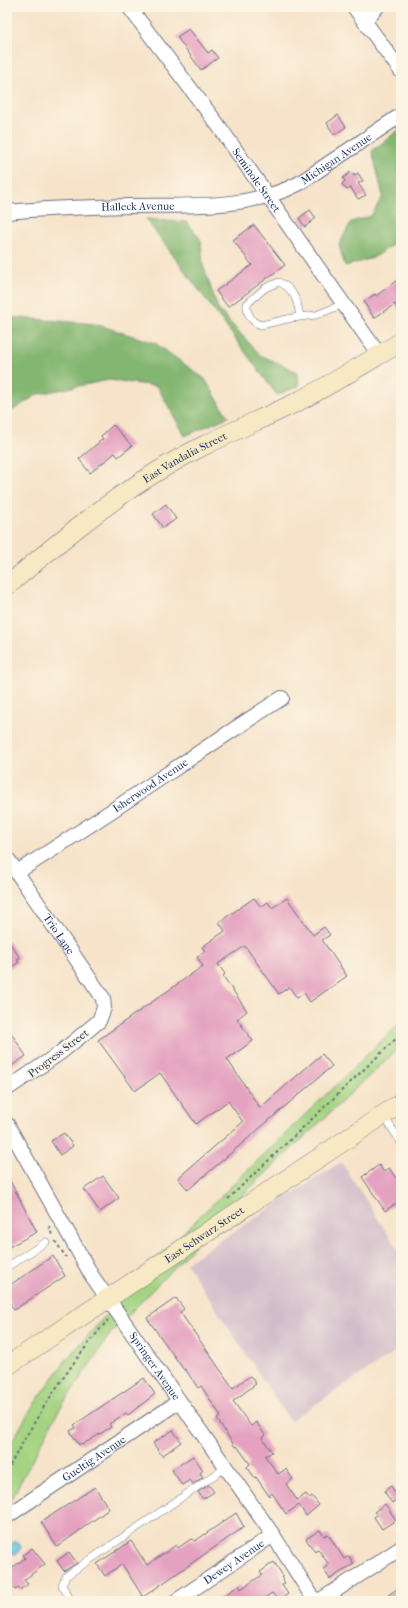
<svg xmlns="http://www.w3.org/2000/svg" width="408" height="1608" viewBox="0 0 408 1608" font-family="'IM FELL French Canon',serif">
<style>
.industrial{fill:#d1bdca}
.green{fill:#a4d482;stroke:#608270}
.forest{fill:#83b670;stroke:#4f7267}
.water{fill:#65bde2;stroke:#4076a0}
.building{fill:#e4a1c0}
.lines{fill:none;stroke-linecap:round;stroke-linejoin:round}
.lane-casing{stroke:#686e83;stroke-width:8}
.street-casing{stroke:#686e83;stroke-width:16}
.secondary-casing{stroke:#686e83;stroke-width:20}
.path{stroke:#686e83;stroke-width:2;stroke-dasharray:3 3;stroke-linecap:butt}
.lane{stroke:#fff;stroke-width:7}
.street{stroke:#fff;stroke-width:14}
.secondary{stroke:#f6e9c3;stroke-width:19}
.labels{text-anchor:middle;stroke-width:3;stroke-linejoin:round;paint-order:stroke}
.street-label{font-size:11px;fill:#1b2f5e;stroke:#fcf5e5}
</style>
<rect width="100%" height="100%" fill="#fcf5e5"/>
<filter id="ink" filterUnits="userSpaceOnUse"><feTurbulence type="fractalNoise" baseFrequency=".025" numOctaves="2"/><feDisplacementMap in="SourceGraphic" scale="8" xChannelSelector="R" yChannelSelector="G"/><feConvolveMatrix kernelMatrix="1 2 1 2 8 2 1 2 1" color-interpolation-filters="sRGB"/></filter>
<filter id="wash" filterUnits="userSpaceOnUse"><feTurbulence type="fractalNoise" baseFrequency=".012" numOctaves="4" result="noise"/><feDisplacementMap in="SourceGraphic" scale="16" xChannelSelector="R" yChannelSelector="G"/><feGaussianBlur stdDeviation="0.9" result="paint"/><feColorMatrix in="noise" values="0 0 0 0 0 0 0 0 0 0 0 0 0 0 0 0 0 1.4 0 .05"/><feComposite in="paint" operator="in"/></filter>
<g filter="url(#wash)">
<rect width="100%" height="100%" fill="#f6e3c9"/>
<!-- industrial -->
<path class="industrial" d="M341 1162 401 1254V1348L290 1421 186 1263Z"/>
<!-- green -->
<path class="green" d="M401 1022V1046L250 1188 111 1333 59 1410 13 1496 7 1512V1450L34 1404 67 1359 161 1254Z"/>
<!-- forest -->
<path class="forest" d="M401 128V162L397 169 401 180V239L373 258 345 266 339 245 351 222 371 216 383 196 372 151Z
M146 219 187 222 201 240 203 265 218 309 260 355 298 372 299 386 277 395Z
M7 317 95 324 155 343 205 379 228 417 185 436 157 386 109 380 38 394 7 414Z"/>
<!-- water -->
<path class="water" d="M9 1548a6 6 0 1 1 12 0a6 6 0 1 1-12 0Z"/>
<g id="blocks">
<!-- building -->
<path class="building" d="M189 29 208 53 212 50 218 58 201 70 177 37Z
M338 115 346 127 334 135 327 123Z
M351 172 354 176 358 173 363 181 358 183 366 195 358 199 351 188 347 190 342 184 345 181 343 178Z
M310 210 316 218 305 227 299 218Z
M254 225 285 265 228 307 216 291 252 265 233 240Z
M397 280 401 286V313L395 304 374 318 364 302 375 294 376 296Z
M113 425 132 446 118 457 115 453 90 473 79 459 103 439 101 436Z
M166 504 176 519 163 528 153 514Z
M254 898 261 907 268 902 272 908 287 898 313 935 324 927 330 935 322 940 347 976 310 1002 304 993 297 998 289 987 279 994 245 946 218 964 225 974 223 976 247 1011 237 1019 253 1041 227 1059 260 1108 322 1054 332 1066 188 1190 178 1178 243 1122 228 1101 196 1124 160 1073 135 1091 98 1040 203 966 197 957 205 951 202 947 225 931 219 922Z
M7 939 20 958 17 960 19 962 11 968 9 965 7 966Z
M7 1027 26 1056 7 1069Z
M64 1133 73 1146 60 1155 51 1141Z
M379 1165 384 1172 389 1168 401 1185V1200L385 1211 362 1177Z
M7 1175 37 1232 7 1248Z
M103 1176 119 1198 100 1212 84 1189Z
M53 1256 65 1276 14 1310 7 1299V1287Z
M176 1298 184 1309 180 1312 233 1388 250 1376 256 1384 233 1401 251 1426 256 1422 265 1435 262 1438 272 1452 265 1456 278 1474 286 1469 293 1479 286 1484 297 1500 306 1494 309 1498 312 1496 319 1505 306 1516 299 1505 286 1514 272 1493 269 1496 256 1477 255 1478 247 1467 250 1464 237 1446 235 1447 217 1419 221 1416 201 1386 198 1388 185 1369 184 1370 147 1318Z
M144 1378 155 1394 128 1415 126 1413 109 1424 111 1427 103 1432 82 1445 81 1443 79 1445 70 1431 76 1428 74 1425Z
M173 1430 181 1442 162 1456 153 1443Z
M193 1456 203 1470 200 1473 203 1477 193 1484 190 1480 182 1485 172 1470Z
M209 1485 214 1492 203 1499 198 1492Z
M391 1486 399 1498 392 1503 384 1491Z
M95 1487 109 1509 57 1547 41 1522Z
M385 1504 396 1520 382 1529 374 1517 377 1515 374 1512Z
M236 1513 244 1527 143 1597 122 1564 105 1576 97 1564 131 1541 147 1565 176 1545 178 1548 191 1539 195 1541Z
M320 1530 324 1536 328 1534 344 1559 349 1556 354 1564 330 1579 323 1569 329 1565 318 1549 315 1552 306 1539Z
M32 1548 45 1564 24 1580 28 1584 20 1590 18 1588 15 1590 9 1582 12 1580 7 1572 25 1558 23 1555Z
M69 1552 77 1563 64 1571 57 1561Z
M274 1562 283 1576 281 1577 285 1583 282 1585 288 1594 279 1601 272 1593 260 1601H217L239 1585 241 1589 262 1575 260 1572Z
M397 1589 401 1595V1601H391L387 1596Z"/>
</g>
</g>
<g filter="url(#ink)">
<use href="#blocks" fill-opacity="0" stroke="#686e83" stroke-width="1"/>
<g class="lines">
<defs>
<path id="lane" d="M300 317C298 302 294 289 279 282L265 288 247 304C246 313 252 323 261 325L292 318 316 315 344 304
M395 346 401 358
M383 1115 401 1142
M7 1267 46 1242
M71 1601 62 1585 66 1576 225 1468"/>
<g id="street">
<path id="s1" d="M129 7 218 125 380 356"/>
<path d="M354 7 401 71"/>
<path d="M364 21 377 7"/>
<path id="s2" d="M7 212C48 208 90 207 131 206 187 205 247 210 298 184L401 115"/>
<path id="s3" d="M7 858 103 998 104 1008 99 1021 60 1053 7 1089"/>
<path id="s4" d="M17 872C107 816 193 755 282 698"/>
<path id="s5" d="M7 1124 92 1276 273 1535 315 1601"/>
<path id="s6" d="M9 1515 178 1402"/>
<path id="s7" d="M176 1601 273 1535"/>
<path d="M319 1601 401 1548"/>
</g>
<g id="secondary">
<path id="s8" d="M7 586C55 545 104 504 158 471 203 443 252 424 299 401 334 383 367 362 401 342"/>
<path id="s9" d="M7 1366 401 1103"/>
</g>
</defs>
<!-- lane casing -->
<use href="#lane" class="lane-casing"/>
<!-- street casing -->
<use href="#street" class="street-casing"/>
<!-- secondary casing -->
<use href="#secondary" class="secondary-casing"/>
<!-- path -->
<path class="path" d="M228 1199 401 1034
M49 1226 52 1235
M55 1241 66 1257
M7 1471C35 1418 68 1366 108 1320"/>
<!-- lane -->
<use href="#lane" class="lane"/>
<!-- street -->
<use href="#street" class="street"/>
<!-- secondary -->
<use href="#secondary" class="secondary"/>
</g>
</g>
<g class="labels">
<!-- street labels -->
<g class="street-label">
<text dy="4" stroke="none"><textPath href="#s2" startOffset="340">Michigan Avenue</textPath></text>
<text dy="4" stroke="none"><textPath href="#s1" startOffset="215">Seminole Street</textPath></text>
<text dy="4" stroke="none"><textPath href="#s2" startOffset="131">Halleck Avenue</textPath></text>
<text dy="4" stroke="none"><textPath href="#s8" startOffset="220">East Vandalia Street</textPath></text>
<text dy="4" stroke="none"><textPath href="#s4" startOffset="159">Isherwood Avenue</textPath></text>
<text dy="4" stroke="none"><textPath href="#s3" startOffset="92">Trio Lane</textPath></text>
<text transform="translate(58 1053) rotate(-37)" y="4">Progress Street</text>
<text dy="4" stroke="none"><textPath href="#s9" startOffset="237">East Schwarz Street</textPath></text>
<text dy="4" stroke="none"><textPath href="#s5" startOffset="284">Springer Avenue</textPath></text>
<text dy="4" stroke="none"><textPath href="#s6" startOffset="102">Gueltig Avenue</textPath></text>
<text dy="4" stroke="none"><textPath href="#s7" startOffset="70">Dewey Avenue</textPath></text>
</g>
</g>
<!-- margin -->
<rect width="408" height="1608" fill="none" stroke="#fcf5e5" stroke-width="24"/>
</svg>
